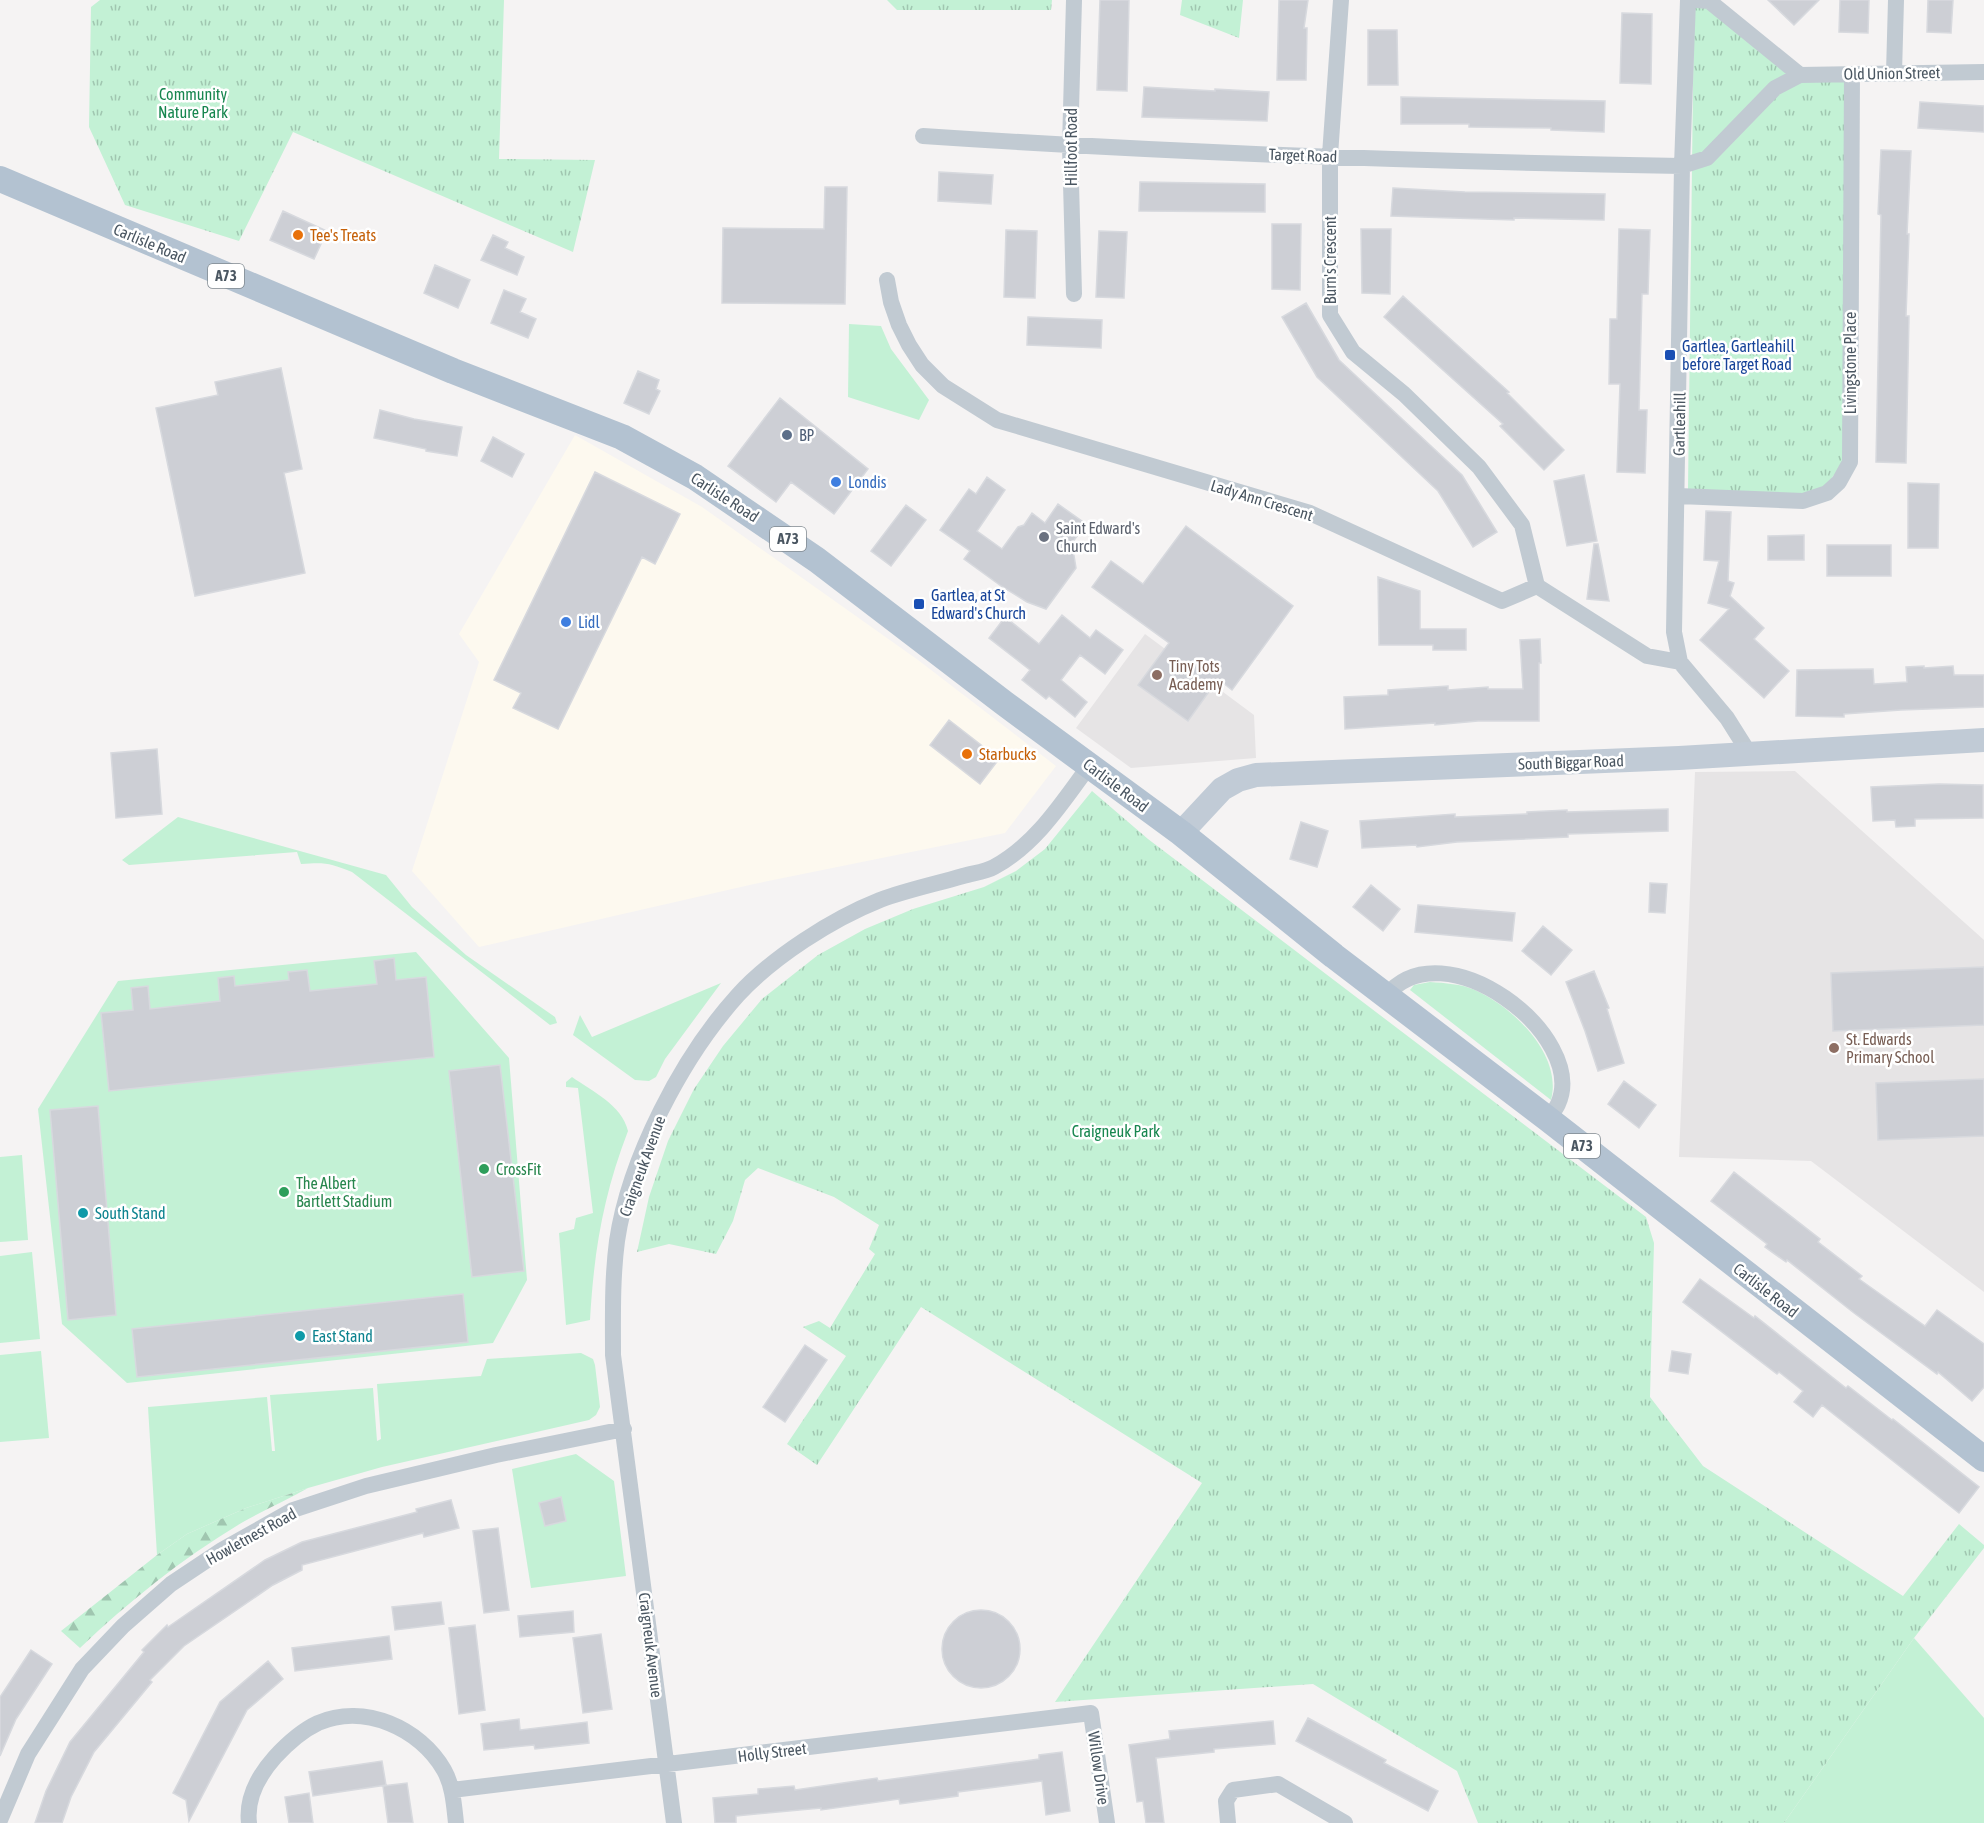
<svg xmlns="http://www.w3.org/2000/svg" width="1984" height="1823" viewBox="0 0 1984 1823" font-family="'Asap Condensed',sans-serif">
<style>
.commercial{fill:#fdf9ef}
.education{fill:#e6e4e5}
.grass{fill:#c3f1d5}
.forest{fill:url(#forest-firs)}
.park{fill:url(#park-tufts)}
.building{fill:#cdcfd5;stroke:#d7d9de;stroke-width:1.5}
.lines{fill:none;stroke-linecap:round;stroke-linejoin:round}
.street{stroke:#c1cad2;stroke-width:16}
.secondary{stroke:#c1cbd6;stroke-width:24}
.primary{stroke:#b3c2d1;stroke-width:26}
.food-dot{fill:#e8710a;stroke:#fff;stroke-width:2}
.transit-dot{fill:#1a4fb4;stroke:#fff;stroke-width:2}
.service-dot{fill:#5c6f8a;stroke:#fff;stroke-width:2}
.shop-dot{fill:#3f7fe0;stroke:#fff;stroke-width:2}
.worship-dot{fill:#6b7280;stroke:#fff;stroke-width:2}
.education-dot{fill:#8d6e63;stroke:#fff;stroke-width:2}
.leisure-dot{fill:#2e9e5b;stroke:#fff;stroke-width:2}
.culture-dot{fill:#0f9aa8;stroke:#fff;stroke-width:2}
.labels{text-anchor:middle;stroke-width:5;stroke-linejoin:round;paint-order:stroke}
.shield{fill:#fff;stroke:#808990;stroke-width:1.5}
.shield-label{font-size:15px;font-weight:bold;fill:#4a5661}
.street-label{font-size:16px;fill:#4a5661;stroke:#fff}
.park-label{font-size:16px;fill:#17864f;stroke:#fff}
.food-label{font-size:16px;fill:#c56008;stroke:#fff;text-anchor:start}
.transit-label{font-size:16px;fill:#164399;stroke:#fff;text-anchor:start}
.service-label{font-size:16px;fill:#4e5e75;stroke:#fff;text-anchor:start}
.shop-label{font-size:16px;fill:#366cbe;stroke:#fff;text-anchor:start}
.worship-label{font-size:16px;fill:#5b616d;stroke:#fff;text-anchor:start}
.education-label{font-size:16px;fill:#785e54;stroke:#fff;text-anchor:start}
.leisure-label{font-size:16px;fill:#27864d;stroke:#fff;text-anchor:start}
.culture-label{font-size:16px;fill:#0d838f;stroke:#fff;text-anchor:start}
</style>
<defs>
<pattern id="forest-firs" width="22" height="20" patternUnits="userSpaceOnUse" patternTransform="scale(1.5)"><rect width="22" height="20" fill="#c3f1d5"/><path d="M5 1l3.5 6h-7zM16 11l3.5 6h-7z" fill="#a0c6b0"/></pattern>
<pattern id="park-tufts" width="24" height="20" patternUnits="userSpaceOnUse" patternTransform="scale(1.5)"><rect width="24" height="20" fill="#c3f1d5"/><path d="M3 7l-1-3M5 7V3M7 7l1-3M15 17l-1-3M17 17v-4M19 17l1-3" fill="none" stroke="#a0c6b0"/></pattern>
</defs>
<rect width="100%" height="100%" fill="#f5f3f3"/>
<!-- commercial -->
<path class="commercial" d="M575 435 702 507 918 660 1056 766 1005 833 754 884 479 947 412 871 479 662 459 634Z"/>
<!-- education -->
<path class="education" d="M1145 634 1254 715 1256 758 1131 768 1076 728Z
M1795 771 1984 940V1292L1811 1161 1679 1157 1695 772Z"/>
<!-- grass -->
<path class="grass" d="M849 324 881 326 891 349 929 400 919 420 848 397Z
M178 817 386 875 412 907 466 955 555 1017 557 1023 550 1025 352 872C330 863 325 862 301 864L297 852 129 865 122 860Z
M416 952 509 1058 527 1280 493 1343 127 1383 62 1324 38 1109 118 981Z
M1430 982C1445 983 1461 984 1475 990 1513 1007 1563 1055 1551 1100L1410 990 1414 985Z
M721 983 665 1059 656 1077 649 1081 635 1080 573 1035 580 1015 592 1037Z
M572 1077C592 1091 622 1105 628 1131 603 1196 594 1251 590 1320L566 1325 559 1233 574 1229 576 1218 593 1213 578 1088 566 1087V1082Z
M22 1155 28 1240 0 1242V1157Z
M32 1252 40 1339 0 1343V1256Z
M41 1351 49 1438 0 1442V1355Z
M581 1353 593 1359 595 1365 600 1407 596 1415 589 1420 382 1467 308 1488 246 1508 187 1534 157 1555 148 1407 267 1397 272 1451H275L270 1395 373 1388 377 1441 381 1439 377 1384 481 1376 487 1359Z
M576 1454 614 1481 626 1576 531 1588 512 1469Z
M1914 1638 1984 1718V1823H1784Z"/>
<!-- forest -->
<path class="forest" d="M308 1488C287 1500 264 1510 243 1522 184 1557 129 1601 80 1648L61 1631 157 1555 187 1534 246 1508Z"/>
<!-- park -->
<path class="park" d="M100 0H504L499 159 595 160 573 252 293 132 239 241 125 205 89 127 91 7Z
M887 0H1052L1051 10H897Z
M1182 0H1243L1239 38 1180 15Z
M1694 5 1707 8 1800 81 1849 79 1846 460 1823 489 1801 497 1688 489Z
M1092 791 1148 839 1646 1217 1654 1243 1650 1397 1703 1466 1903 1596 1959 1524 1984 1545V1548L1914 1638 1784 1823H1478L1457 1771 1313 1684 1055 1702 1202 1483 921 1307 817 1465 787 1444 846 1356 803 1327 819 1321 830 1328 875 1254 869 1249 879 1225 834 1197 758 1168 745 1180 733 1221 716 1254 669 1244 637 1252 649 1197 668 1141 694 1089 723 1046 762 999 818 955 865 929 913 909 984 887 1016 871 1045 849Z"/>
<!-- building -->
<path class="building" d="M1100 0H1129L1127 91 1097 90Z
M1279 0H1308L1304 28H1307L1306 80H1277Z
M1768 0H1819L1794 25Z
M1840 0H1869L1868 33 1839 32Z
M1928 0H1953L1951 33 1927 32Z
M1622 13 1652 14 1651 84 1620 83Z
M1368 30H1397L1398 85H1368Z
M1144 87 1215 91V89L1269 92 1267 121 1142 117Z
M1401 97 1605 101 1604 132 1551 130V128L1469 127V124H1401Z
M1920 102 1984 106V132L1918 128Z
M1881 150 1911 151 1907 234H1909L1906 316H1909L1906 463 1876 462 1881 215 1878 214Z
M939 172 993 175 991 204 938 201Z
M1140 182 1265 184V212L1139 211Z
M825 187H847L845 304 722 303 723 228 824 229Z
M1393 188 1465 192 1605 194 1604 220 1514 218V220L1391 216Z
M283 211 327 231 314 259 270 240Z
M1272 224H1301L1300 290 1272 289Z
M1361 229H1391L1390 294 1362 293Z
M1619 229 1650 230 1648 294H1642L1639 410H1647L1645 473 1617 472 1620 384H1609L1610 319H1617Z
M1006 230 1037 231 1035 298 1004 297Z
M1099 231 1127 232 1124 298 1096 297Z
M493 235 508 242 505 248 524 257 517 275 481 260Z
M435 265 470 280 458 308 424 293Z
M504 290 526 299 520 312 536 319 528 338 491 323Z
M1403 296 1509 392 1507 393 1564 450 1544 470 1500 426 1503 424 1384 317Z
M1306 303 1339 360 1462 475 1497 532 1473 547 1438 491 1317 377 1282 317Z
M1028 317 1102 320 1101 348 1027 345Z
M281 368 302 469 284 473 305 573 195 596 156 408 218 395 215 382Z
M638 371 659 380 656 389 660 391 649 414 624 403Z
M780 398 868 469 834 514 791 482 776 502 728 466Z
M380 410 414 419 462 427 457 456 426 451V449L374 438Z
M493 437 524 454 512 477 481 461Z
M595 472 680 514 655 564 642 557 558 729 513 708 521 693 494 680Z
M1584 475 1597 541 1567 546 1554 481Z
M987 477 1005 490 977 531 1002 549 1018 527 1024 525 1032 513 1045 523 1058 504 1086 524 1072 543 1076 568 1046 609 1027 602 1001 586 964 559 970 551 940 530 969 489 976 494Z
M1908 483 1939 484 1938 548H1908Z
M906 505 926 520 891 566 871 551Z
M1706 511 1731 512 1728 581 1734 583 1730 596 1764 628 1754 639 1789 671 1764 698 1700 640 1729 609 1708 603 1719 561 1704 560Z
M1186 526 1293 606 1232 690 1218 679 1188 721 1138 685 1169 643 1092 587 1111 561 1143 584Z
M1804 535V560H1768V536Z
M1594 544H1598L1609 601 1587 599Z
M1827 545H1891V576H1827Z
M1378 577 1420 591V629H1466V650H1433V645H1379Z
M1062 615 1090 638 1096 630 1123 650 1105 674 1080 655 1061 680 1087 702 1075 717 1049 696 1046 699 1022 680 1030 670 989 638 1005 617 1039 644Z
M1540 639 1541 663H1539V721H1478L1435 725V723L1345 729 1344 697 1388 695V690L1448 686V690L1488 687V689H1523L1520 640Z
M1924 666V668L1953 666 1954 675H1984V707L1901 710 1844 714V717L1796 716 1797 670 1873 669 1874 684 1907 682 1906 667Z
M949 720 999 759 980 784 930 745Z
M157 749 162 814 116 818 111 753Z
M1939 784 1983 785V818L1915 819V826L1896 827 1895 820 1873 821 1871 787Z
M1668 809V831L1568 834V837L1457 842 1417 847 1416 845 1362 848 1360 821 1455 814V817L1527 814V812L1567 810V812Z
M1301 822 1328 831 1317 867 1290 859Z
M1650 883 1667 884 1665 913 1649 912Z
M1371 885 1400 909 1383 931 1353 907Z
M1418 905 1515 913 1512 941 1415 932Z
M1543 926 1572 950 1551 975 1522 951Z
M394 958 396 980 426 977 434 1057 109 1091 101 1013 133 1010 131 988 148 986 150 1009 220 1001 218 978 234 976 235 986 289 980 288 972 307 970 310 991 377 984 374 961Z
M1984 967V1025L1833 1031 1831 973Z
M1594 971 1609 1008 1607 1009 1624 1063 1598 1071 1585 1031 1566 982Z
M500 1065 524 1271 472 1277 449 1071Z
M1984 1079V1136L1878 1140 1876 1083Z
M1624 1081 1656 1105 1639 1128 1608 1104Z
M98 1106 116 1315 68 1320 50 1110Z
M1734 1172 1820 1239 1818 1242 1862 1276 1859 1279 1925 1326 1937 1310 1984 1344V1387L1972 1401 1938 1372 1937 1374 1854 1313 1787 1260 1786 1262 1765 1247 1767 1244 1711 1201Z
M1700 1279 1754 1318 1755 1316 1846 1388 1848 1386 1892 1420 1893 1419 1979 1487 1959 1513 1822 1405 1813 1417 1794 1402 1803 1391 1779 1372 1777 1374 1683 1302Z
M463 1294 468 1342 137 1377 132 1329Z
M805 1345 827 1360 785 1422 763 1407Z
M1672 1351 1691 1354 1688 1374 1669 1371Z
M561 1497 566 1521 545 1526 539 1503Z
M451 1500 459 1528 424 1537 423 1533 302 1565V1570L273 1585 184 1646 150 1680 152 1682 94 1752 71 1797 62 1823H35L46 1791 70 1742 144 1652 142 1650 167 1625 168 1627 265 1560 302 1542 417 1512 416 1509Z
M498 1528 509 1610 484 1613 473 1531Z
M441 1602 444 1624 395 1630 392 1607Z
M942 1649a39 39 0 1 1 78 0a39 39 0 1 1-78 0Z
M573 1611 574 1632 520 1637 518 1616Z
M475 1625 485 1710 459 1714 449 1628Z
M601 1634 612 1709 583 1713 573 1638Z
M389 1636 392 1659 295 1671 292 1648Z
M31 1650 52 1664 16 1719 0 1756V1697Z
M268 1661 283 1679 247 1710 189 1821 186 1800 173 1793 220 1702Z
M1308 1718 1386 1760 1384 1763 1438 1791 1428 1811 1296 1741Z
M519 1719 520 1730 587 1722 589 1743 535 1749 534 1745 484 1750 481 1724Z
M1273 1721 1275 1744 1214 1749V1752L1156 1758 1164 1823H1146L1143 1801 1137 1802 1129 1745 1170 1739 1169 1731Z
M1062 1752 1070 1811 1046 1815 1042 1781 958 1792V1796L900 1804 899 1799 821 1810V1808L736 1816V1823H715L713 1798 758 1794V1789L794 1786 795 1790 877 1778 878 1781 1039 1759V1755Z
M382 1761 386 1785 313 1796 309 1772Z
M407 1783 413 1823H388L383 1786Z
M309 1793 313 1823H289L285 1797Z"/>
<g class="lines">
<!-- street -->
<path class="street" d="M1341 0 1330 155V315L1353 352 1404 394 1479 467 1522 525 1537 586
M1688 0 1682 166 1674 632 1680 662 1727 718 1749 753
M1697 0 1709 1 1800 75
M1894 73 1896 0
M923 136C1176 153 1429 162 1682 166L1707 158 1775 88 1800 75 1984 72
M887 280 891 302 899 325 909 345 922 365 943 386 997 420 1310 513 1502 601 1537 586 1647 656 1680 662
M1074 294 1070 146 1074 0
M1678 496 1803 501 1827 493 1839 482 1850 462 1852 74
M1386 996C1443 925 1589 1036 1558 1104 1556 1109 1551 1114 1548 1119
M452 1790 1091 1713 1107 1823
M0 1820 28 1754 82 1669 123 1626 171 1584 222 1550 293 1510 366 1486 496 1455 624 1429
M249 1823C246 1798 259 1775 275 1757 287 1744 301 1731 318 1723 364 1703 420 1728 444 1770 453 1786 454 1805 456 1823
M674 1823 613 1355C613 1317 612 1279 617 1241 629 1159 682 1057 738 995 773 957 832 919 880 900 907 890 936 884 963 876 973 873 985 872 994 867 1035 845 1062 803 1089 766
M1228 1823 1226 1801 1233 1790 1278 1784 1345 1823"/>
<!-- secondary -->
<path class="secondary" d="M1181 833 1222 789 1238 780 1256 775 1679 758 1984 740"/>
<!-- primary -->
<path class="primary" d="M0 179 453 371 622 437 695 477 817 560 1004 703 1181 833 1334 956 1548 1119 1984 1459"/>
</g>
<!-- markers -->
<g class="food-dot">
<circle cx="298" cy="235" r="6"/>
<circle cx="967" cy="754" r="6"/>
</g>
<g class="transit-dot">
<rect x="1664" y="349" width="12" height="12" rx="3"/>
<rect x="913" y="598" width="12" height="12" rx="3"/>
</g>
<circle class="service-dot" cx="787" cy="435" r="6"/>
<g class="shop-dot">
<circle cx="836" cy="482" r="6"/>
<circle cx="566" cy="622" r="6"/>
</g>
<circle class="worship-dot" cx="1044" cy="537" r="6"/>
<g class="education-dot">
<circle cx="1157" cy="675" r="6"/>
<circle cx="1834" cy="1048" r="6"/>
</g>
<g class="leisure-dot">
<circle cx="484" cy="1169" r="6"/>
<circle cx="284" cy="1192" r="6"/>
</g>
<g class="culture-dot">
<circle cx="83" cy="1213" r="6"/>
<circle cx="300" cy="1336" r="6"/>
</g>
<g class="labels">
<!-- shield labels -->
<g class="shield">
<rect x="208" y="264" width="36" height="24" rx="4.5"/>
<rect x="770" y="527" width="36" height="24" rx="4.5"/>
<rect x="1564" y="1134" width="36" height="24" rx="4.5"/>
</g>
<g class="shield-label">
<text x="226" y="281">A73</text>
<text x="788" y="544">A73</text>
<text x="1582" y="1151">A73</text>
</g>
<!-- street labels -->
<g class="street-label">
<text transform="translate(1892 73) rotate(-1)" y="6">Old Union Street</text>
<text transform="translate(1071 147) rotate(-90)" y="6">Hillfoot Road</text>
<text transform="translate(1303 155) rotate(2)" y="6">Target Road</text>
<text transform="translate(150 243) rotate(23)" y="6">Carlisle Road</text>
<text transform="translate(1330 260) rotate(-90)" y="6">Burn's Crescent</text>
<text transform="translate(1850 363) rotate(-90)" y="6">Livingstone Place</text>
<text transform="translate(1679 424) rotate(-89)" y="6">Gartleahill</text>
<text transform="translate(725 497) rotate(33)" y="6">Carlisle Road</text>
<text transform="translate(1262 500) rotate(17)" y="6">Lady Ann Crescent</text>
<text transform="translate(1571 762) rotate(-2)" y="6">South Biggar Road</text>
<text transform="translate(1116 785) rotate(37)" y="6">Carlisle Road</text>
<text transform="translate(642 1166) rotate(-70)" y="6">Craigneuk Avenue</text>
<text transform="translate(1766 1290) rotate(38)" y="6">Carlisle Road</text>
<text transform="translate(251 1536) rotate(-29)" y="6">Howletnest Road</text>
<text transform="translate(651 1645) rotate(83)" y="6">Craigneuk Avenue</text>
<text transform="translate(772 1752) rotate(-7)" y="6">Holly Street</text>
<text transform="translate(1099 1768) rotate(82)" y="6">Willow Drive</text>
</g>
<!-- park labels -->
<g class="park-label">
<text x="193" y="100">Community<tspan x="193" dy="18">Nature Park</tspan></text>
<text x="1116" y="1137">Craigneuk Park</text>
</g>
<!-- food labels -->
<g class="food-label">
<text x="310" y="241">Tee's Treats</text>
<text x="979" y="760">Starbucks</text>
</g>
<!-- transit labels -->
<g class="transit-label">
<text x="1682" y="352">Gartlea, Gartleahill<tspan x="1682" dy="18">before Target Road</tspan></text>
<text x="931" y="601">Gartlea, at St<tspan x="931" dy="18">Edward's Church</tspan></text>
</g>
<!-- service labels -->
<g class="service-label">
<text x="799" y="441">BP</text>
</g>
<!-- shop labels -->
<g class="shop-label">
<text x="848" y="488">Londis</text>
<text x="578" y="628">Lidl</text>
</g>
<!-- worship labels -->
<g class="worship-label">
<text x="1056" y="534">Saint Edward's<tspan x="1056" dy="18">Church</tspan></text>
</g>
<!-- education labels -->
<g class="education-label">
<text x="1169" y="672">Tiny Tots<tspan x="1169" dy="18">Academy</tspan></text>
<text x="1846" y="1045">St. Edwards<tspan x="1846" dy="18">Primary School</tspan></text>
</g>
<!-- leisure labels -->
<g class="leisure-label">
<text x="496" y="1175">CrossFit</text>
<text x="296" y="1189">The Albert<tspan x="296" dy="18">Bartlett Stadium</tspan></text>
</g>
<!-- culture labels -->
<g class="culture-label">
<text x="95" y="1219">South Stand</text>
<text x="312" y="1342">East Stand</text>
</g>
</g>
</svg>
